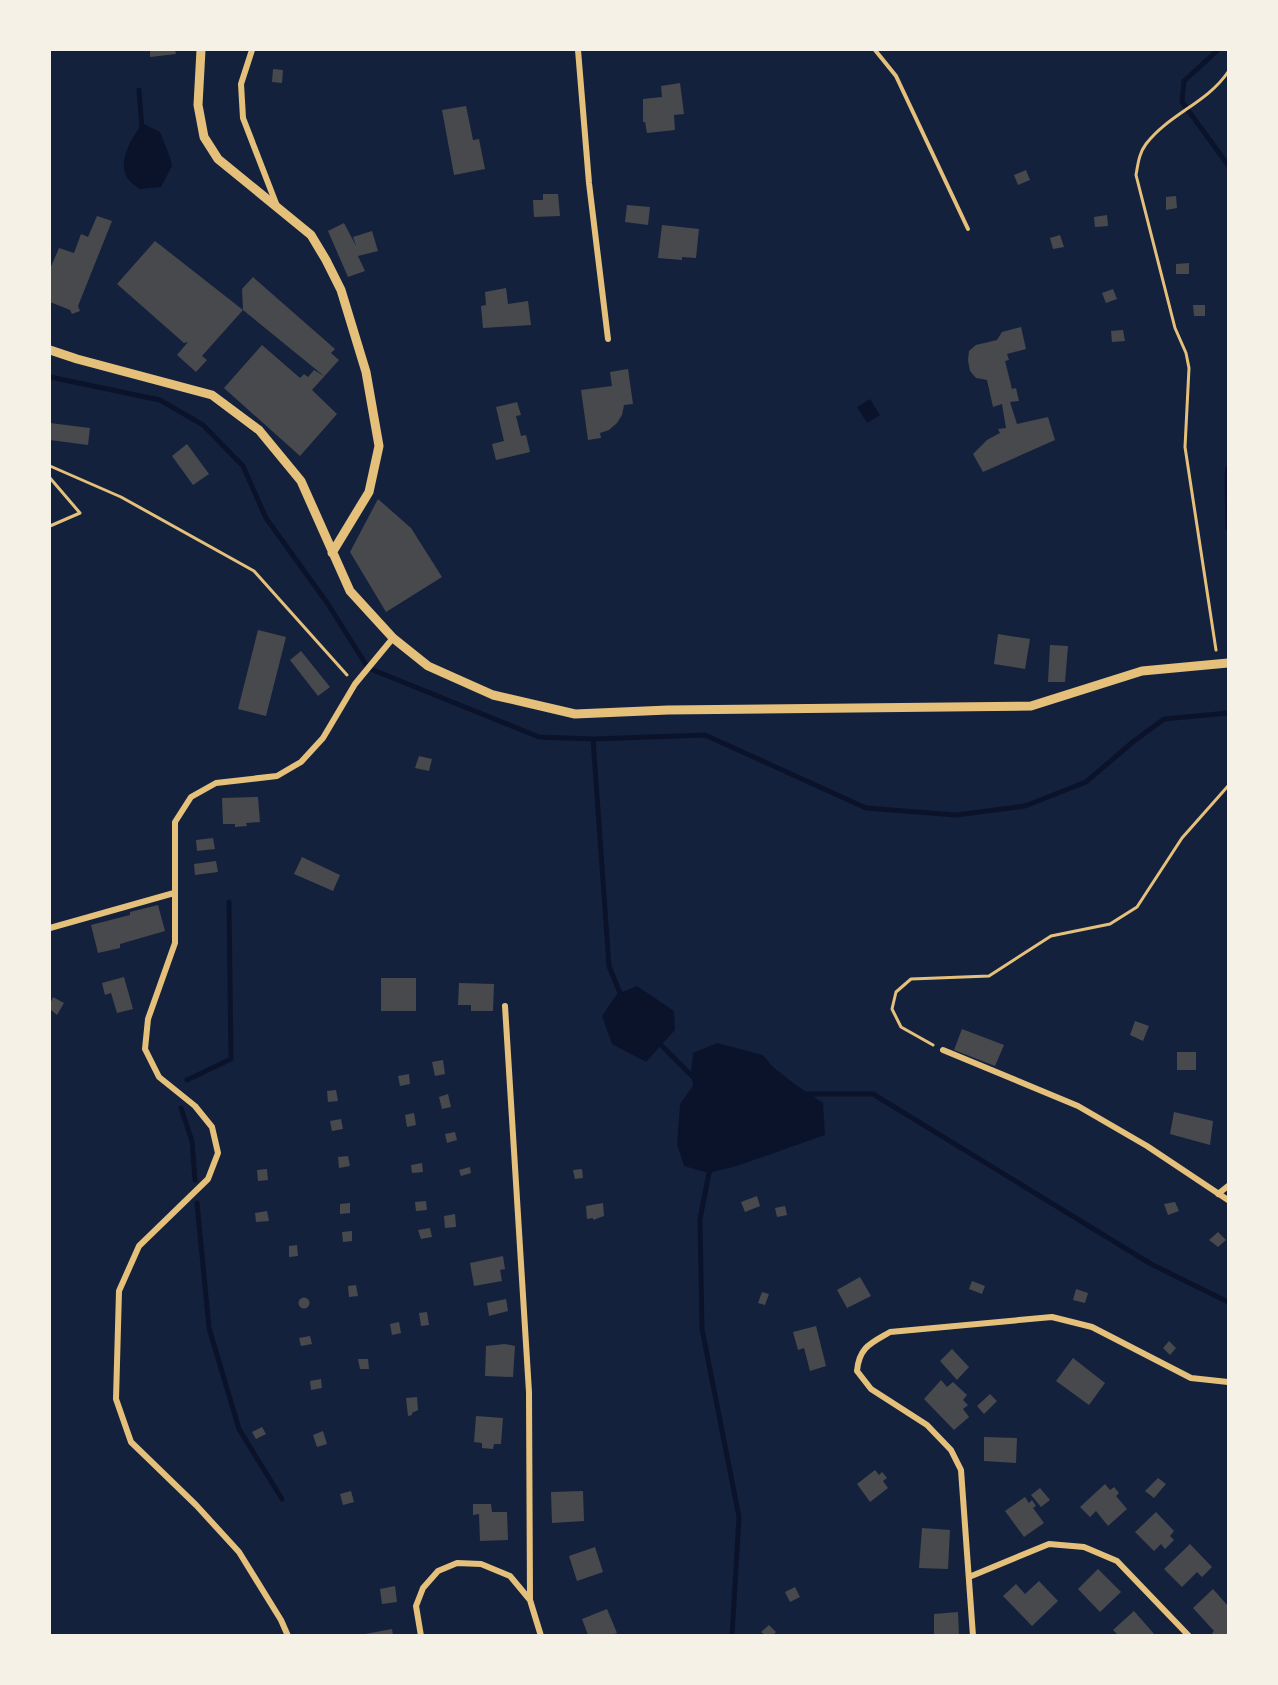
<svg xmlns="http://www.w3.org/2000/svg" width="1278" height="1685" viewBox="0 0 1278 1685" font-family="'IBM Plex Sans',sans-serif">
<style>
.water{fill:#0b132b}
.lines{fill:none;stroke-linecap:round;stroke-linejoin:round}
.stream{stroke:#0b132b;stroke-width:5}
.building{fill:#48494c}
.path{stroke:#e5c07b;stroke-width:3}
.service{stroke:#e5c07b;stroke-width:4}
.minor{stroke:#e5c07b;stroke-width:6}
.tertiary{stroke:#e5c07b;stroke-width:9}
</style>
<rect width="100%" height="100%" fill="#14213d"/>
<!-- water -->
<path class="water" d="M142 124H144L160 132 170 157 172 166 161 187 139 189C136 186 130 182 128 179 116 162 132 138 142 124Z
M870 399 880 415 867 423 857 407Z
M637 986 674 1011 675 1030 646 1062 612 1044 602 1016 617 994Z
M717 1043 763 1055 772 1066 793 1083 823 1103 825 1135 737 1166 709 1173 684 1166 677 1144 680 1104 693 1086 691 1071 693 1053Z"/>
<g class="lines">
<!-- stream -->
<path class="stream" d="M1218 50 1184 81 1182 102 1228 165
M139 90 142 130
M50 377 160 400 203 425 243 466 266 518 328 604 368 668 539 737 593 739 705 735 866 808 956 815 1025 806 1086 782 1134 741 1164 719 1228 713
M1228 468 1227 477 1228 528
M593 739 609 966 622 998
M658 1042 698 1082
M187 1080 231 1059 229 902
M804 1094H873L1151 1264 1228 1302
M181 1108 192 1141 195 1180
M710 1168 700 1219 702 1329 739 1517 732 1636
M197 1203 209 1328 239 1429 282 1499"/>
</g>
<!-- building -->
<path class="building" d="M150 50H175L176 54 150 57Z
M273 69 283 70 282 83 272 82Z
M680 83 684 114 674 115 675 130 647 133 645 122H643V99L662 97 661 86Z
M466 106 473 140 479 139 485 169 454 175 442 110Z
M1026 170 1030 180 1018 185 1014 175Z
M543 194H558L560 216 534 217 533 200H543Z
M1176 196 1177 208 1166 210V197Z
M627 205 650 207 648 225 625 222Z
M1107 215 1108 226 1095 227 1094 217Z
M97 216 112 221 78 306 80 311 72 314 70 310 50 302V269L59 248 74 253 81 234 88 237Z
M344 223 356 246 353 237 372 231 378 251 358 256 365 271 348 277 328 231Z
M662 225 699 229 696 258 682 257V260L658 258Z
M1060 235 1064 247 1053 249 1050 238Z
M155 241 243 310 202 356 207 360 196 372 177 355 188 342 184 343 117 284Z
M1189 263V274H1176V264Z
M253 277 335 349 331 353 339 360 312 390 337 414 300 456 224 388 262 345 300 378 304 374 308 377 314 370 324 376 243 310 242 289Z
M506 288 508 304 528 301 531 325 483 328 481 306 486 305 485 292Z
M1113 289 1117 299 1106 303 1102 293Z
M1193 305H1205V316H1194Z
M1021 327 1026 349 1007 354 1009 360 1005 361 1012 389 1016 388 1019 401 1010 402 1017 424 1048 417 1055 440 983 472 973 454 987 440 1000 433 998 429 1006 428 1002 404 993 407 987 380 976 378 970 371 968 360 969 351 976 345 997 340 1002 332Z
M1123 330 1125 341 1112 342 1111 331Z
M628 369 633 404 624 405 622 415 617 423 609 430 600 433 601 438 588 440 581 390 612 386 610 372Z
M517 402 521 415 516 416 521 436 526 435 530 452 496 460 492 444 504 441 496 407Z
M50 423 90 428 88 445 50 440Z
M187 444 209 474 193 485 172 456Z
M378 499 411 528 442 577 386 612 350 552Z
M258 630 286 637 266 716 238 709Z
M998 634 1030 639 1025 669 994 664Z
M1050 645 1068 646 1065 682H1048Z
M301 651 330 687 318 696 290 660Z
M419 756 432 759 429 771 415 768Z
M258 797 260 822 246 823 247 826 235 827V824H223L222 798Z
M213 838 215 849 197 851 196 840Z
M302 857 340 875 333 891 294 874Z
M216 861 218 872 195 875 194 864Z
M158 905 165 931 120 944V948L98 953 91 925 130 915V912Z
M124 977 133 1009 117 1013 111 993 105 995 102 983Z
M381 978H416V1011H381Z
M459 983 494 984 493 1011H471V1005H458Z
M53 997 64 1003 57 1015 50 1009V1004Z
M1135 1021 1149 1026 1143 1041 1130 1035Z
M962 1029 1004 1045 995 1066 954 1050Z
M1177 1052H1196V1070H1177Z
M443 1060 445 1074 435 1076 432 1062Z
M409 1074 410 1084 400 1086 398 1076Z
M336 1090 338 1101 328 1102 327 1091Z
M448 1094 451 1107 442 1109 439 1097Z
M1174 1112 1213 1121 1210 1145 1170 1134Z
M414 1113 416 1125 407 1127 405 1115Z
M341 1119 343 1129 332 1131 330 1121Z
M455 1132 457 1140 447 1143 445 1134Z
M348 1156 350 1166 339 1168 338 1157Z
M422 1163 423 1172 412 1173 411 1165Z
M470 1167 471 1173 461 1176 459 1170Z
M267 1169 268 1180 258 1181 257 1170Z
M582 1169 583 1178 575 1179 573 1170Z
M757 1196 760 1206 745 1212 741 1202Z
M426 1201 427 1210 416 1211 415 1202Z
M1175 1202 1179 1211 1168 1215 1164 1204Z
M350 1203V1213L340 1214V1204Z
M603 1203 604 1216 593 1220V1218L587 1219 586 1206Z
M785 1206 787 1215 777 1217 775 1208Z
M267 1211 269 1221 256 1222 255 1213Z
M455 1214 456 1227 445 1228 444 1216Z
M430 1228 432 1237 421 1239 418 1230Z
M352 1231V1241L343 1242 342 1232Z
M1218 1232 1226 1240 1218 1247 1209 1240Z
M297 1245 298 1256 289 1257V1246Z
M503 1256 505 1269 500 1270 502 1281 474 1286 470 1263Z
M860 1277 871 1296 847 1308 837 1290Z
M972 1281 985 1286 982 1294 969 1289Z
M356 1285 358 1296 349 1297 348 1286Z
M1076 1289 1088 1293 1085 1303 1073 1300Z
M762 1292 769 1294 765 1305 758 1303Z
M298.5 1303a5.5 5.5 0 1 1 11 0a5.5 5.5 0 1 1-11 0Z
M506 1299 508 1311 489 1316 487 1303Z
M427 1312 429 1325 421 1326 419 1313Z
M399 1322 401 1333 392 1335 390 1324Z
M816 1326 826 1366 810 1371 804 1348 798 1350 793 1332Z
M310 1336 312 1344 301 1346 299 1338Z
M1169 1341 1176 1348 1170 1355 1163 1348Z
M505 1344 515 1346 513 1377 485 1376 486 1346Z
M952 1349 969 1367 957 1380 940 1361Z
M1073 1358 1105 1383 1089 1405 1056 1381Z
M358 1359H368L369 1369H360Z
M321 1379 322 1388 311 1390 310 1381Z
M941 1380 947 1387 953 1382 967 1395 963 1400 968 1405 963 1409 969 1417 954 1430 924 1399Z
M990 1394 997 1401 984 1414 977 1406Z
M417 1397 418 1410 412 1413V1415L408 1416 406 1398Z
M476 1416 503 1418 501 1444H494L493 1449 482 1448V1443L474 1442Z
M262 1427 266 1434 256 1439 252 1432Z
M323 1431 327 1444 317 1447 313 1435Z
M984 1437 1017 1438 1016 1463 984 1461Z
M875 1470 879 1475 882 1472 887 1478 883 1481 888 1488 870 1502 857 1484Z
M1158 1478 1166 1484 1154 1498 1145 1491Z
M1105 1484 1110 1490 1114 1487 1119 1493 1116 1496 1127 1509 1108 1526 1096 1511 1090 1517 1080 1507Z
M1040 1488 1050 1500 1041 1507 1031 1495Z
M351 1491 354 1502 343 1505 340 1494Z
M583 1491 584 1521 552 1523 551 1492Z
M1025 1497 1029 1503 1032 1500 1036 1506 1033 1508 1044 1523 1024 1537 1005 1511Z
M473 1504H491L492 1512H507L508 1540 480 1541 479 1514 473 1515Z
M1156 1512 1174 1531 1170 1536 1174 1540 1165 1549 1161 1544 1154 1551 1135 1532Z
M922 1528 950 1530 948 1569 919 1568Z
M1190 1544 1212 1567 1202 1577 1197 1572 1182 1587 1164 1569Z
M595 1547 603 1572 577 1581 569 1556Z
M1098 1569 1121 1592 1100 1612 1078 1589Z
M1039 1581 1058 1601 1032 1626 1003 1596 1016 1584 1025 1594Z
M395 1586 397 1602 382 1604 380 1589Z
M795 1587 800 1597 790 1602 785 1592Z
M1213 1589 1228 1606V1635H1214L1212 1633 1214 1631 1193 1608Z
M607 1609 617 1633 611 1635H588L582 1619Z
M1134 1611 1155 1635H1118L1113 1630Z
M958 1612 959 1635H934V1614Z
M769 1625 776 1632 773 1635H765L761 1632Z
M392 1629 393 1635H365V1634Z"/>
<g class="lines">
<!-- path -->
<path class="path" d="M50 466 121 497 254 571 347 675
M50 478 80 513 50 526
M1216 650 1185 447 1189 368 1186 353 1175 328 1136 175C1138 164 1139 153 1146 144 1169 114 1207 103 1228 72
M933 1045 901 1027 892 1009 896 992 911 979 989 976 1051 936 1110 924 1137 907 1182 838 1228 786"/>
<!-- service -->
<path class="service" d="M875 50 896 76 968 229"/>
<!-- minor -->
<path class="minor" d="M252 50 241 84 243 118 277 206
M578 50 589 183 608 339
M50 928 174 893
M505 1006 529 1392 530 1600
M943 1050 1078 1106 1147 1146 1228 1200
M1218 1194 1228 1186
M969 1577 1049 1544 1084 1547 1117 1561 1189 1636
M288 1636 281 1620 239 1552 196 1505 131 1442 116 1399 119 1291 139 1246 208 1179 218 1153 212 1127 195 1106 159 1077 145 1049 148 1019 175 943V822L191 797 216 783 277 776 301 762 323 738 355 684 393 638
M421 1636 416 1606 423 1588 438 1571 457 1563 481 1564 510 1576 530 1600 541 1636
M973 1636 961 1470 951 1450 927 1425 871 1389 857 1371C859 1347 871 1343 890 1332L1052 1317 1092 1327 1191 1378 1228 1382"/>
<!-- tertiary -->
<path class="tertiary" d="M201 50 198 105 204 137 218 159 311 235 326 260 341 290 366 372 379 446 369 492 332 553
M50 350 77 359 212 395 259 430 301 481 350 591 393 638 428 666 493 695 575 714 668 710 1031 706 1142 671 1228 663"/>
</g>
<!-- border -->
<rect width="1278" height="1685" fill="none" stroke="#f6f1e7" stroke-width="102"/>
</svg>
